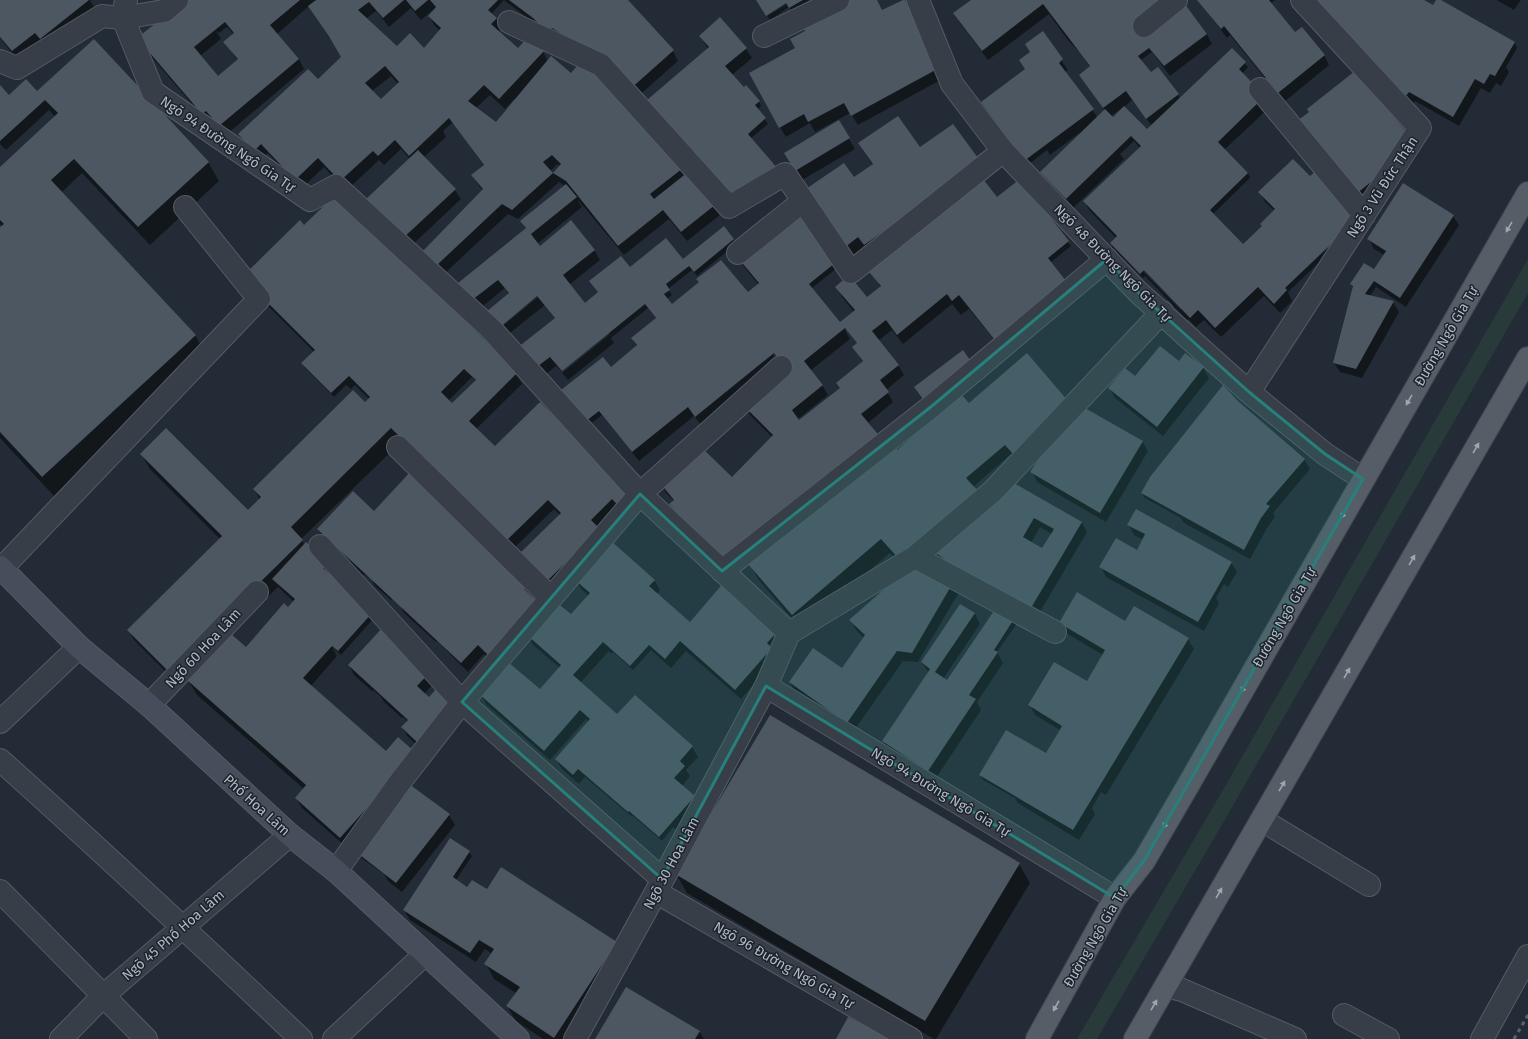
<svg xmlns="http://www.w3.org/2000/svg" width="1528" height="1039" viewBox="0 0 1528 1039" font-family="'Fira Sans',sans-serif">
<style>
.green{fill:#283a39}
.shadow{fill:#0007;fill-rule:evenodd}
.building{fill:#4c5762;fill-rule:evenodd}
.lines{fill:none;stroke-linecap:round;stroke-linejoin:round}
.street-casing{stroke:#545c65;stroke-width:24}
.secondary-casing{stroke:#545c65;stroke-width:24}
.primary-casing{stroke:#404750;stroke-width:24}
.street{stroke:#373e47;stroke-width:22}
.secondary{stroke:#454e5a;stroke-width:22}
.primary{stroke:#555d67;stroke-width:22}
.rail{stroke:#59626e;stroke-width:3;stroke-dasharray:4 4;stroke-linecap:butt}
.oneway{fill:#9fa7b1}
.marked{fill:#27807b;fill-opacity:0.2;stroke:#27807b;stroke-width:3;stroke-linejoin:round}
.labels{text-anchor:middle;stroke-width:3;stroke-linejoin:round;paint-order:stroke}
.street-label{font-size:14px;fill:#b1b9c3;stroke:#1c232c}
</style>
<rect width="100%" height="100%" fill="#232c36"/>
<!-- green -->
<path class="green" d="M1528 259V293L1231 809 1097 1039H1077L1216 802Z"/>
<!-- shadow -->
<path class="shadow" d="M0 0H90L95 9 18 60 0 38Z
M187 0H626L673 51 678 61 634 100 603 65 558 37 553 42 540 28 504 0 491 14 496 18 502 28 498 32 518 50 528 39 543 52 548 61 551 57 571 74 583 60 597 70 643 120 686 175 688 173 714 206 720 215 687 241 669 219 624 255 579 201H578L582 207 537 244 540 247 571 222 594 250 600 260 569 285 585 304 599 293 591 281 621 257 630 268 666 239 683 260 724 228 736 244 697 276 692 270 668 289 672 295 667 299 672 305 700 283 698 279 721 261 748 294 759 285 745 268 739 258 799 210 842 264 811 289 840 324 854 312 842 297 837 287 849 277 867 298 881 287 870 272 983 181 998 199 1019 181 1071 246 1050 263 1065 281 1070 291 1001 348 969 309 961 315 952 304 903 344 892 330 878 341 898 365 904 375 886 390 893 402 868 423 886 447 890 444 897 451 961 396 969 404 1027 355 1068 401 1073 411 1046 435 1048 438 1019 463 1011 454 973 487 982 502 957 523 960 529 1012 483 1082 523 1087 532 1034 622 976 588 940 561 934 550 919 563 953 582 959 592 918 662 903 661 853 732 795 692 790 682 813 649 842 670 864 638 856 630 851 620 906 571 890 553 801 629 758 579 750 564 769 547 768 546 735 572 692 532 676 514 670 504 674 501 666 493 661 483 700 447 732 478 772 437 750 415 744 406 786 369 774 353 773 354 778 364 702 426 694 416 639 461 602 415 589 425 568 401 562 391 603 358 611 368 637 347 632 338 656 319 648 308 611 338 614 343 568 380 562 373 610 334 608 332 561 371 556 366 541 378 524 358 518 348 555 318 545 305 505 337 499 329 539 296 538 295 497 327 487 312 509 294 505 288 478 310 465 293 459 283 526 229 521 221 565 186 559 182 518 219 508 214 443 275 428 263 422 253 483 191 472 176 484 166 453 122 443 131 446 137 424 157 455 190 461 199 409 248 372 210 366 200 410 159 401 149 384 165 379 160 346 191 324 167 301 189 268 153 260 160 245 144 239 134 308 70 318 81 342 58 309 6 277 34 299 59 304 69 226 135 212 120 209 124 144 48 139 39ZM411 8 421 20 433 10 434 11 429 16 435 26 440 31 424 49 410 35 398 47 366 19 376 11 389 27ZM227 27 234 34 224 42 238 60 218 77 200 56 221 39 216 31 219 33ZM391 76 398 84 381 100 372 91ZM490 95 505 109 514 99 516 100 496 123 476 108ZM558 164 560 166 553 174 550 171ZM846 329 858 344 854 348 863 362 837 383 841 388 799 421 798 419 828 395 822 385 810 371 850 339 845 330ZM856 406V409L813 444 811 443ZM1040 527 1052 534 1043 549 1031 543Z
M757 0H824L796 18 789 7 770 20 767 16 787 4 786 2Z
M876 0 882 12 946 77 858 125 850 113 815 132 810 123 786 137 780 127 796 49Z
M972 0 1184 4 1207 34 1212 44 1170 76 1152 52 1141 60 1151 74 1178 94 1180 99 1232 49 1248 67 1242 74 1270 107 1224 150 1248 173 1250 178 1213 214 1243 245 1263 227 1275 211 1265 202 1260 192 1347 236 1288 292 1292 301 1280 313 1264 296 1221 337 1204 320 1196 327 1188 319 1187 320 1145 276 1143 278 1113 248 1111 243 1116 238 1090 211 1084 201 1140 148 1134 141 1120 154 1124 159 1073 208 1047 182 1042 172 1082 131 1050 155 1047 150 1028 165 988 112 982 103 1026 70 1031 52 1042 32 1068 70 1065 72 1098 118 1105 111 1080 75 1090 67 1083 56 1067 39 1049 14 988 60 960 23 954 14ZM1132 100 1152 126 1150 133 1124 107ZM1122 108 1123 109 1113 118 1111 116ZM1142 266 1182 308 1181 310 1143 271Z
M1198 0H1275L1271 3 1295 33 1324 55 1329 65 1284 102 1230 35 1227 38Z
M1315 0H1422L1433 6 1437 0H1439L1515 43 1517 48 1506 67 1509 72 1501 86 1496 83 1490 93 1481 88 1459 126 1415 101 1410 107Z
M1497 0H1521L1514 10Z
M700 36 746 49 752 58 732 75 759 101 761 106 758 109 768 124 750 139 767 192 708 49Z
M0 86 9 96H40L208 162 219 181 150 245 82 173 62 192 195 335 206 354 54 496 0 438V229L2 226 0 224V168L55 117 49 110 6 150 0 144Z
M1299 121 1384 178 1359 198Z
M839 122 855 149 802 180 786 153Z
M859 144 920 149 980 163 853 262 824 221 854 179 873 165Z
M1453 216 1459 225 1406 307 1376 287 1370 296 1393 302 1399 312 1362 378 1340 372 1334 363 1353 288 1351 284 1374 271 1384 255 1374 249 1369 239Z
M304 226 480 328 476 333 516 374 522 384 476 429 495 448 633 497 550 593 524 566 560 515 554 509 511 551 394 434 399 444 301 539 305 545 334 573 331 576 375 617 341 655 332 647 337 656 311 686 386 752 416 754 346 847 302 808 296 798 304 789 197 695 188 680 175 681 134 640 128 630 220 539 150 469 141 454 248 511 260 500 254 489 368 407 369 399 355 385 351 389 346 385 334 397 305 368 303 364 314 352 249 287ZM472 377 476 381 452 405 448 401ZM278 587 294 602 246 648 230 634Z
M1179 362 1203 368 1209 378 1163 436 1115 398 1110 389Z
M1237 402 1304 459 1310 469 1273 513 1275 517 1267 528 1250 559 1184 523 1181 518 1145 498 1142 493Z
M1074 424 1142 441 1148 451 1106 522 1037 482 1032 472Z
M374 512 537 591 531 597 539 605 571 616 589 596 582 590 576 580H654L660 590 657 594 690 623 779 630 777 659 741 699 686 651 671 668 651 650 633 670 613 652 611 654 609 651 580 683 617 716 635 696 692 747 698 757 686 770 690 776 682 786 694 796 700 806 678 831 673 827 662 841 632 815 631 816 585 777 579 784 562 769 556 759 589 722 586 719 550 760 486 704 481 694 540 691 560 668 533 645 527 634 496 666 484 654 468 672 437 641 436 642 404 613 401 607 392 599 391 600 375 586 372 580 364 574 363 575 324 539 318 529Z
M1129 525 1231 562 1237 572 1228 587 1224 584 1216 598 1219 603 1204 631 1106 577 1101 567 1137 551 1144 540 1134 535Z
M960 605 975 614 980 624 943 679 948 682 999 606 1018 622 997 652 1003 663 977 702 981 710 934 781 889 751 883 741 929 673 922 663Z
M1125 622 1188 639 1194 649 1106 795 1101 792 1092 808 1095 814 1079 840 1018 803 1015 798 983 780 980 775 1046 754 1060 730 1035 715 1030 705 1087 683 1103 655 1066 633 1060 623Z
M384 627 437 680 424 694 428 697 424 752 408 737 402 727 408 722 403 717 402 718 384 702 381 697 373 690 372 691 354 675 349 665Z
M449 815 455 825 402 892 388 881 384 874 360 857 357 852Z
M469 852 472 856 456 880 468 888 487 890 617 943 571 1039H543L516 1021 507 1006 516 993 494 979 486 964 492 954 485 949 476 962 410 920 404 910Z
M1019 864 1030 883 936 1039H934L687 893 676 874Z
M699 1031 704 1039H596Z"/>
<!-- building -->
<path class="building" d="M0 0H89L40 39 35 33 12 51 0 37Z
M185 0H300L270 25 299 59 219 126 206 111 202 114 137 38ZM225 22 234 33 223 42 238 59 218 76 194 47Z
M316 0H404L383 18 369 2 358 10 397 46 410 33 424 48 441 28 428 16 436 7 430 0H498L488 10 497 18 491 24 518 48 528 37 544 51 499 99 484 85 468 101 496 122 551 56 571 73 583 59 683 168 650 194 654 199 688 172 715 205 681 232 663 210 618 246 566 181 553 173 561 164 552 155 543 162 553 173 512 210 502 204 437 265 421 253 483 189 471 175 484 165 449 118 409 156 395 140 378 156 373 151 340 181 318 158 295 180 261 144 254 151 238 134 308 69 318 79 341 57 328 35 308 6ZM385 66 399 82 381 99 365 83Z
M406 0H428L415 11Z
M509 0H628L674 50 628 91 596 55 552 28 547 32 533 18Z
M756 0H803L789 8 786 3 766 16Z
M845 0H877L882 10 903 0H905L941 67 851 116 844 103 808 122 804 114 779 128 749 73 795 48 790 39 805 31 801 24Z
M971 0H1170L1184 3 1207 34 1164 66 1149 48 1138 56 1151 72 1158 67 1179 94 1146 119 1126 91 1103 108 1079 75 1090 66 1043 4 982 51 953 13Z
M1197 0H1269L1295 32 1302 27 1325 55 1278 93 1224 26 1221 29Z
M1317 0H1424L1433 5 1436 0H1441L1515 42 1495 76 1490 74 1484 84 1475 79 1453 117 1409 92 1404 98Z
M720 17 747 48 725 66 744 87 746 85 760 101 755 105 766 118 748 134 778 169 735 202 647 100 709 47 699 36Z
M1043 31 1063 59 1059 63 1094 109 1024 161 981 102 1025 69 1019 60 1030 52 1025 44Z
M94 39 209 162 138 227 74 159 51 180 196 335 42 477 0 432V227L4 224 0 220V167L58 113 45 100 0 141V85L9 95 26 79 37 91Z
M1232 48 1246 62 1239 69 1265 96 1218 142 1248 173 1210 210 1243 244 1262 226 1260 224 1275 209 1258 192 1293 159 1310 176 1318 169 1360 212 1345 231 1285 288 1287 290 1274 304 1258 287 1215 328 1198 310 1190 318 1144 270 1140 274 1110 243 1117 236 1083 201 1141 146 1131 136 1066 199 1040 172 1105 109 1113 117 1124 106 1147 129Z
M1355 71 1409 135 1381 174 1356 194 1297 121 1309 112 1307 109Z
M898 116 920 147 953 124 981 162 864 245 858 237 844 248 803 191 844 163 854 177 873 164 858 143Z
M839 120 850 138 795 171 784 153Z
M418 150 456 189 402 239 365 200Z
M983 179 997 197 1020 179 1069 241 1048 258 1066 281 994 339 959 295 952 301 947 294 897 335 886 320 872 331 899 365 880 380 889 392 861 414 882 439 729 562 685 522 669 504 674 500 660 483 700 446 732 477 773 435 743 405 786 368 774 353 695 417 688 407 632 452 599 411 586 421 561 390 603 357 611 367 637 345 631 338 656 318 645 304 562 371 550 357 534 369 517 348 555 318 537 296 499 328 486 312 509 293 498 280 472 300 458 283 526 228 520 221 566 184 577 197 531 234 540 246 571 220 595 250 563 275 585 303 598 292 589 281 621 256 630 267 666 238 683 259 724 226 734 239 694 272 689 266 666 284 670 290 664 294 672 304 699 282 696 279 721 260 748 292 759 283 738 258 799 209 840 259 809 284 840 322 855 310 835 287 849 275 867 297 881 286 869 272ZM845 328 857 343 852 347 863 361 836 383 840 388 799 420 792 410 823 385 804 361Z
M1403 183 1454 215 1400 298 1374 281 1365 294 1394 301 1356 369 1333 363 1353 286 1350 284 1364 263 1374 269 1386 251 1367 239Z
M335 195 475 318 469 324 517 373 469 421 495 446 540 402 634 497 621 509 612 499 591 520 600 529 544 584 517 556 561 513 548 500 505 542 391 428 291 527 303 540 169 672 127 630 222 536 140 454 166 428 248 510 261 497 253 489 353 390 365 402 370 397 349 376 331 393 301 363 315 350 242 277 300 220 304 225ZM464 369 476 380 452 403 441 392Z
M1160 346 1179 361 1185 353 1204 367 1157 427 1108 388 1125 368 1135 376Z
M963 350 975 367 926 403 914 387Z
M1027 353 1068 401 1043 428 1013 454 1005 445 966 478 978 491 899 559 881 539 792 615 748 564 891 442 897 450 961 394 969 403Z
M1223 385 1238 401 1305 459 1266 504 1270 506 1261 518 1244 550 1141 493 1150 477Z
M1083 407 1143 441 1100 513 1030 472 1042 454 1067 419 1073 423Z
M412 470 532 581 524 589 540 604 490 657 478 645 461 663 317 529 353 491 374 511Z
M1012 482 1082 522 1028 613 970 578 933 551ZM1034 518 1054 529 1042 548 1023 537Z
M1136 509 1232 562 1198 622 1099 567 1116 538 1137 550 1145 534 1127 525Z
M610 540 655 580 649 586 690 622 725 581 780 629 767 643 772 648 735 690 680 641 665 659 649 645 630 666 603 642 573 675 617 714 635 695 693 746 680 761 685 766 674 778 695 796 659 837 629 811 628 812 578 769 573 775 555 759 590 719 580 710 544 751 479 694 508 662 540 689 561 665 527 635 556 602 571 614 590 593 575 580Z
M306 542 329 562 323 568 373 612 338 651 332 646 303 678 386 751 398 737 416 753 340 838 295 798 306 785 187 680 230 633 246 647 284 603 288 607 295 599 272 579Z
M917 561 954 581 912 653 897 651 847 723 789 682 813 648 842 668 865 635 849 620 890 584Z
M1077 592 1125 621 1134 606 1189 638 1073 830 979 775 1006 730 1046 753 1062 726 1028 705 1054 662 1087 681 1105 650 1059 623Z
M960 604 975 613 935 672 947 680 998 605 1016 616 994 650 998 652 969 695 976 699 928 771 882 741 930 669 921 662Z
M384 626 432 670 417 686 429 697 439 686 457 701 418 743 401 727 408 720 348 665Z
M770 715 1020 863 925 1021 675 874Z
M409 784 450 814 396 883 356 852Z
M450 838 470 851 453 877 467 887 472 880 487 889 501 867 617 942 554 1038 506 1006 520 987 484 964 494 949 479 940 470 953 403 910Z
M626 987 700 1031 695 1039H595Z
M848 1017 891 1039H836Z"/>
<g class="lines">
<defs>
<path id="street" d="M126 0 123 18 164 11 177 0
M918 0 952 84 1003 151 1137 291 1212 359 1249 392 1325 454 1363 479
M509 22 601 65 729 207 785 174 851 272 1003 151
M1144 26 1176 0
M764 36 838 0
M0 61 17 68 102 16 123 18 153 92 310 200 336 186 491 329 640 494 789 633 766 686 656 892 575 1039
M1260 89 1364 215
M738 253 803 201
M1249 392 1420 128 1302 0
M398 447 551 598
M320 546 462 702 662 879
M915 557 1055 632
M2 568 259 299 185 207
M722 571 932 406 1107 259
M789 633 915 557 993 491 1162 312
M766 686 1115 898
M149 705 257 592
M0 722 79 647
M0 760C102 851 202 945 301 1039
M1262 820 1369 885
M336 871 400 782 462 702 640 494 781 367
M0 891 146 1039
M656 892 911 1039
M1166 986 1182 990 1295 1039
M1344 1015 1388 1039
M61 1039 103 996 290 835
M334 1039 425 954
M1482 1039 1528 956"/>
<path id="secondary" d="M0 567 79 647 149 705 290 835 336 871 518 1039"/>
<path id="primary" d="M1037 1039 1115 898 1144 861 1186 789 1528 193
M1135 1039 1528 358"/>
</defs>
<!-- street casing -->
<use href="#street" class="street-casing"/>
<!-- secondary casing -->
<use href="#secondary" class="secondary-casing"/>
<!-- primary casing -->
<use href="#primary" class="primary-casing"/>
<!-- street -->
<use href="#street" class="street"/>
<!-- secondary -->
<use href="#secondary" class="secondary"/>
<!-- primary -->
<use href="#primary" class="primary"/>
<!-- rail -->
<path class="rail" d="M1514 1039 1528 1015"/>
</g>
<!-- one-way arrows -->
<defs><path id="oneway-solid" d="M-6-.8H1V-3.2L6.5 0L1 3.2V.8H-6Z"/></defs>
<g class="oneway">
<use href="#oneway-solid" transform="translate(1509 227) rotate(120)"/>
<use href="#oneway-solid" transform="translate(1409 400) rotate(120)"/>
<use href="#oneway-solid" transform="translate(1476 448) rotate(-60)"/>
<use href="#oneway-solid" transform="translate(1344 513) rotate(120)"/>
<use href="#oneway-solid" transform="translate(1412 560) rotate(-60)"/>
<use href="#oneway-solid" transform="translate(1347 673) rotate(-60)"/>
<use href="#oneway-solid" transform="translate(1244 687) rotate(120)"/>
<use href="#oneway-solid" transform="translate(1282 786) rotate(-60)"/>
<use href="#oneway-solid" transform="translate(1166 823) rotate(120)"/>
<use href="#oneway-solid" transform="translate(1219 893) rotate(-60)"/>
<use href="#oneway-solid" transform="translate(1154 1005) rotate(-60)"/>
<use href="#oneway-solid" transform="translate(1056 1006) rotate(119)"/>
</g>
<!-- marked area -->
<path class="marked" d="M1107 259 1137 291 1249 392 1325 454 1363 479 1144 861 1115 898 766 686 662 879 462 702 640 494 722 571 932 406Z"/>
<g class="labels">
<!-- street labels -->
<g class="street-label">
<text transform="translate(228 144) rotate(34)" y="5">Ngõ 94 Đường Ngô Gia Tự</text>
<text transform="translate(1382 187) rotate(-57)" y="5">Ngõ 3 Vũ Đức Thận</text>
<text transform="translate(1113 263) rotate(45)" y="5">Ngõ 48 Đường Ngô Gia Tự</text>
<text transform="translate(1446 336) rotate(-60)" y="5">Đường Ngô Gia Tự</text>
<text transform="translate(1284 617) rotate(-60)" y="5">Đường Ngô Gia Tự</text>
<text transform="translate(203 648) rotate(-47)" y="5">Ngõ 60 Hoa Lâm</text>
<text transform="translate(941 792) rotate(31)" y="5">Ngõ 94 Đường Ngô Gia Tự</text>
<text transform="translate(257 805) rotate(42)" y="5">Phố Hoa Lâm</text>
<text transform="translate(671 863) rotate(-62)" y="5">Ngõ 30 Hoa Lâm</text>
<text transform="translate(173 935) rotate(-41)" y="5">Ngõ 45 Phố Hoa Lâm</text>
<text transform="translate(1095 937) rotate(-60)" y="5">Đường Ngô Gia Tự</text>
<text transform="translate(784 965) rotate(30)" y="5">Ngõ 96 Đường Ngô Gia Tự</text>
</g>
</g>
</svg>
